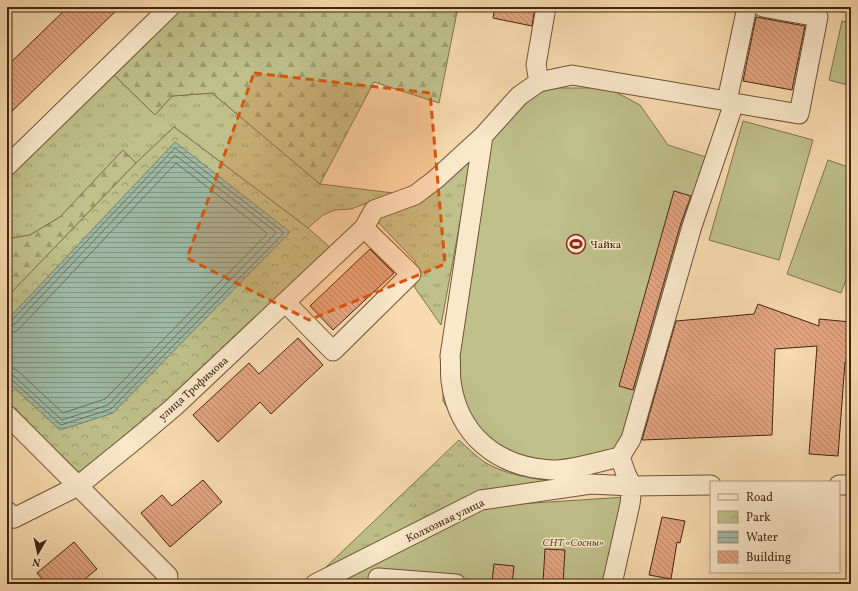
<svg xmlns="http://www.w3.org/2000/svg" width="858" height="591" viewBox="0 0 858 591" font-family="Vollkorn,serif">
<style>
.grass{fill:url(#grass-tufts);stroke:#81724e}
.forest{fill:url(#forest-firs);stroke:#81724e}
.park{fill:url(#park-crowns);stroke:#81724e}
.garden{fill:#bfc08a;stroke:#81724e}
.water{fill:url(#water-rules);stroke:#7a7f6b}
.lines{fill:none;stroke-linecap:round;stroke-linejoin:round}
.shore{stroke:#70705c;stroke-width:1}
.building{fill:url(#building-back-hatch);stroke:#432511}
.minor-casing{stroke:#705238;stroke-width:21}
.minor{stroke:#fae8cb;stroke-width:19}
.marked{fill:#d8540c;fill-opacity:0.2;stroke:#d8540c;stroke-width:3;stroke-dasharray:8 5;stroke-linejoin:round}
.labels{text-anchor:middle;stroke-width:3;stroke-linejoin:round;paint-order:stroke}
.poi-label{font-size:11px;fill:#432511;stroke:#fae8cb;text-anchor:start}
.street-label{font-size:11px;fill:#432511;stroke:#fae8cb}
.park-label{font-size:11px;font-style:italic;fill:#624c2f;stroke:#fae8cb}
</style>
<defs>
<pattern id="grass-tufts" width="24" height="20" patternUnits="userSpaceOnUse"><rect width="24" height="20" fill="#bfc08a"/><path d="M3 7l-1-3M5 7V3M7 7l1-3M15 17l-1-3M17 17v-4M19 17l1-3" fill="none" stroke="#9d9c6f"/></pattern>
<pattern id="forest-firs" width="22" height="20" patternUnits="userSpaceOnUse"><rect width="22" height="20" fill="#bfc08a"/><path d="M5 1l3.5 6h-7zM16 11l3.5 6h-7z" fill="#9d9c6f"/></pattern>
<pattern id="park-crowns" width="20" height="18" patternUnits="userSpaceOnUse"><rect width="20" height="18" fill="#bfc08a"/><path d="M2 6a3 3 0 1 1 6 0M12 15a3 3 0 1 1 6 0" fill="none" stroke="#9d9c6f"/></pattern>
<pattern id="water-rules" width="6" height="5" patternUnits="userSpaceOnUse"><rect width="6" height="5" fill="#9ebba7"/><path d="M0 2.5h6" fill="none" stroke="#829887"/></pattern>
<pattern id="building-back-hatch" width="6" height="6" patternUnits="userSpaceOnUse"><rect width="6" height="6" fill="#e4a581"/><path d="M-1 5l2 2M0 0l6 6M5-1l2 2" fill="none" stroke="#ba8668"/></pattern>
</defs>
<rect width="100%" height="100%" fill="#f8dbaf"/>
<filter id="stains"><feTurbulence type="fractalNoise" baseFrequency=".005" numOctaves="4"/><feColorMatrix values="0 0 0 0 .2 0 0 0 0 .09 0 0 0 0 .02 0 0 0 .5 -.17"/></filter>
<radialGradient id="worn" r=".72"><stop offset=".6" stop-color="#630" stop-opacity="0"/><stop offset="1" stop-color="#630" stop-opacity=".3"/></radialGradient>
<!-- grass -->
<path class="grass" d="M111 72 155 115 172 96 212 93 320 184 393 193 351 209 335 210 323 215 308 228 174 127 136 163 123 150 60 217 30 235 7 239V170Z
M472 158 441 325 413 285 415 261 374 218Z
M459 440C470 450 480 461 494 467 512 476 535 478 555 482L477 494 325 568Z"/>
<!-- forest -->
<path class="forest" d="M176 7H458L439 103 374 82 320 184 212 93 172 96 155 115 111 72Z
M123 150 136 163 7 297V239L30 235 60 217Z"/>
<!-- park -->
<path class="park" d="M174 127 308 228 332 249 80 480 7 408V297L136 163Z"/>
<!-- garden -->
<path class="garden" d="M842 21 851 23V86L829 80Z
M551 88H608L640 105 668 145 712 159 619 452 528 472 469 444 443 401 445 329 490 137 533 95Z
M743 121 813 140 779 260 709 240Z
M828 160 851 168V267L841 293 787 274Z
M626 497 608 584H329L488 506Z"/>
<!-- water -->
<path class="water" d="M175 142 290 232 113 413 60 430 7 381V320Z"/>
<g class="lines">
<!-- shore -->
<path class="shore" d="M7 322 12 320 175 148 283 232V234L111 409 61 425 11 379 7 378
M7 327 12 326 15 324 175 155 276 232 275 234 108 405 62 420 14 376 7 373
M7 333 14 332 19 329 176 163 267 233 266 235 105 399 63 413 18 371 13 368 7 367"/>
</g>
<!-- building -->
<path class="building" d="M68 7H120L7 116V66Z
M495 7H535L532 26 493 18Z
M756 17 805 26 792 90 743 81Z
M674 191 691 196 681 223 633 390 619 386Z
M370 249 394 273 333 330 310 306Z
M758 304 819 326V319L851 322V362H845L838 456 809 454 817 346 775 349 772 435 642 440 676 321 754 314Z
M298 338 323 365 271 414 260 402 218 442 193 415 249 363 259 374Z
M203 480 222 502 170 547 141 513 162 495 172 506Z
M662 517 685 521 680 543 677 542 671 579 649 575Z
M74 542 97 569 79 584H46L37 573Z
M545 549 565 550 563 584 543 583Z
M494 564 514 566 512 584 492 582Z"/>
<g class="lines">
<defs>
<path id="minor" d="M546 7 536 65 539 82 572 75 727 101 747 7
M734 103 799 114 818 17 763 7
M483 136 450 356C451 364 450 373 451 381 458 435 497 467 551 470 569 471 601 461 620 457L626 474 632 486
M7 166 170 7
M285 302 333 351 411 274 364 228
M7 415 168 576
M620 457 631 439 692 226 734 103 727 101
M839 485H851
M7 511 14 518 78 486 136 439 174 407 364 228 374 210 415 195 436 179 483 136 519 96 539 82
M378 578 456 584
M315 584 481 500 591 484 632 486 711 485
M612 584 630 504 632 486"/>
</defs>
<!-- minor casing -->
<use href="#minor" class="minor-casing"/>
<!-- minor -->
<use href="#minor" class="minor"/>
</g>
<!-- marked area -->
<path class="marked" d="M254 73 430 93 445 264 309 320 187 258Z"/>
<!-- icons -->
<defs>
<symbol id="stadium-ring" viewBox="-11 -11 22 22"><circle r="9.5" fill="#fae8cb" stroke="#8f2418" stroke-width="1.5"/><path d="M0-5a6.5 5 0 1 0 0 10a6.5 5 0 1 0 0-10ZM-3.5-1.8h7v3.6h-7Z" fill="#8f2418"/></symbol>
</defs>
<g fill-rule="evenodd">
<use href="#stadium-ring" x="565" y="233" width="22" height="22"/>
</g>
<g class="labels">
<!-- poi labels -->
<g class="poi-label">
<text x="590" y="248">Чайка</text>
</g>
<!-- street labels -->
<g class="street-label">
<text transform="translate(193 388) rotate(-42)" y="4">улица Трофимова</text>
<text transform="translate(445 520) rotate(-26)" y="4">Колхозная улица</text>
</g>
<!-- park labels -->
<g class="park-label">
<text x="573" y="546">СНТ «Сосны»</text>
</g>
</g>
<!-- margin -->
<rect width="858" height="591" fill="none" stroke="#f8dbaf" stroke-width="24"/>
<rect x="8" y="8" width="842" height="575" fill="none" stroke="#432511" stroke-width="2"/>
<rect x="12" y="12" width="834" height="567" fill="none" stroke="#432511"/>
<!-- legend -->
<rect x="710" y="481" width="130" height="92" fill="#fae8cb" stroke="#b19a81"/>
<rect x="718" y="494" width="20" height="6" fill="#fae8cb" stroke="#b19a81"/>
<text x="746" y="501" font-size="12" fill="#432511">Road</text>
<rect x="718" y="511" width="20" height="12" fill="url(#park-crowns)" stroke="#b19a81"/>
<text x="746" y="521" font-size="12" fill="#432511">Park</text>
<rect x="718" y="531" width="20" height="12" fill="url(#water-rules)" stroke="#b19a81"/>
<text x="746" y="541" font-size="12" fill="#432511">Water</text>
<rect x="718" y="551" width="20" height="12" fill="url(#building-back-hatch)" stroke="#b19a81"/>
<text x="746" y="561" font-size="12" fill="#432511">Building</text>
<!-- north arrow -->
<g transform="translate(38 553) rotate(189)" stroke="#fae8cb" stroke-width="3" paint-order="stroke">
<path d="M0-3L7 15L0 10L-7 15Z" fill="#432511"/>
<text y="-6" font-size="11" font-weight="bold" text-anchor="middle" fill="#432511">N</text>
</g>
<rect width="100%" height="100%" filter="url(#stains)"/>
<rect width="100%" height="100%" fill="url(#worn)"/>
</svg>
